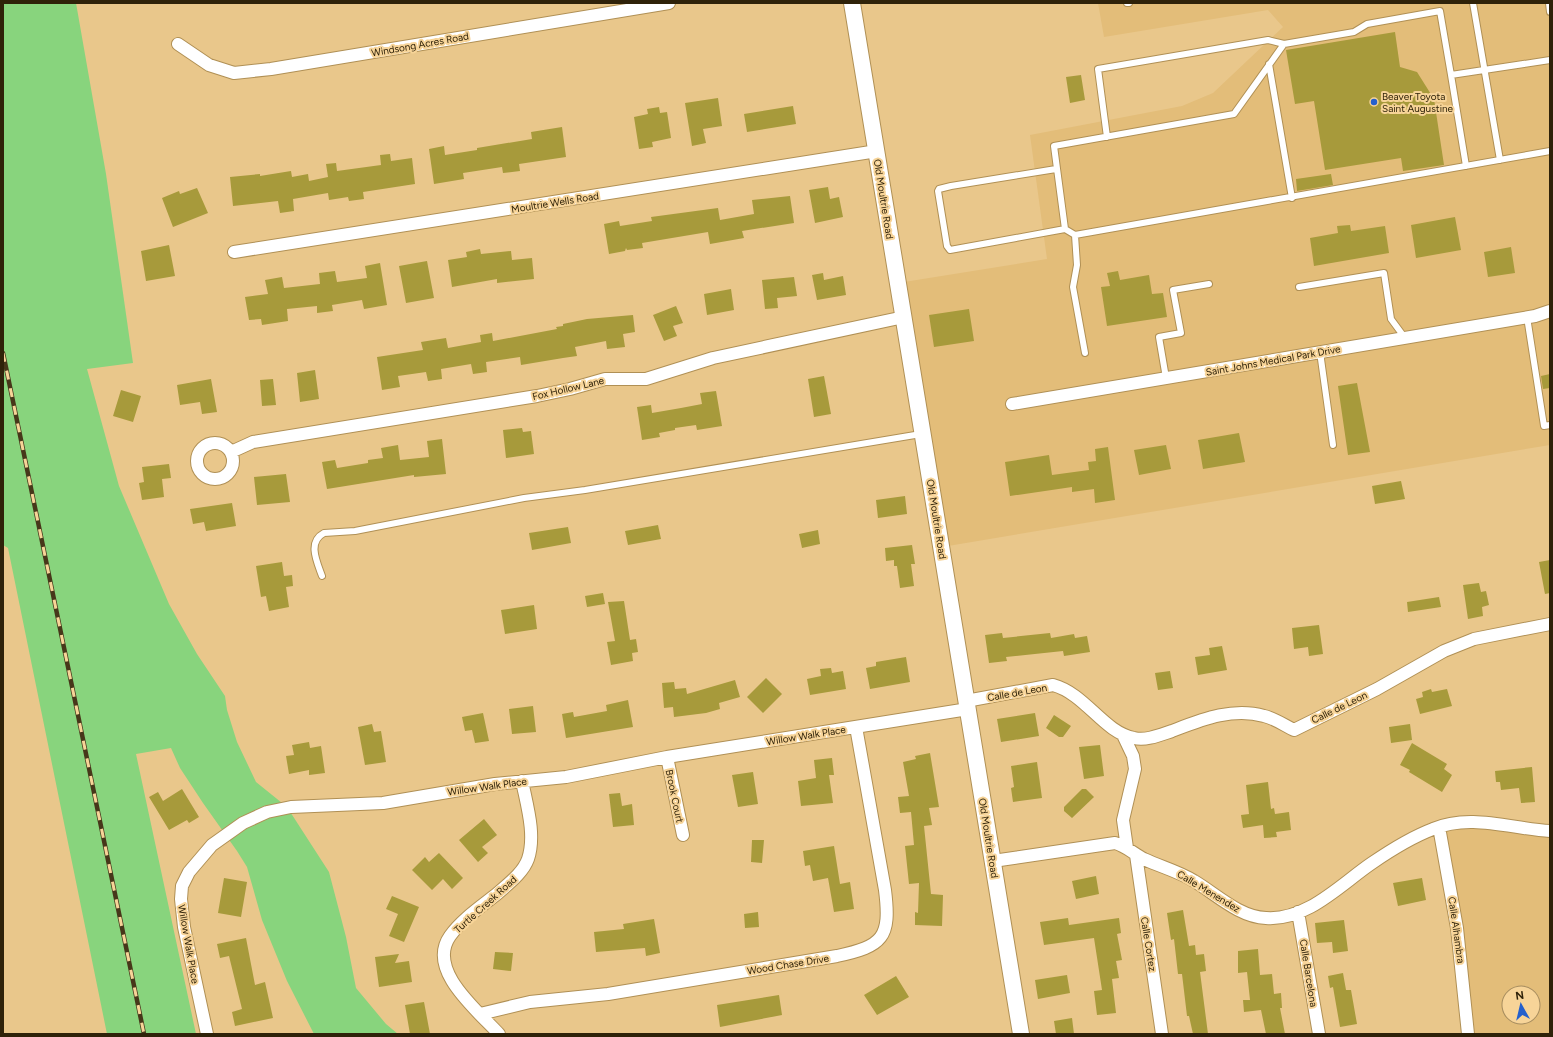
<svg xmlns="http://www.w3.org/2000/svg" width="1553" height="1037" viewBox="0 0 1553 1037" font-family="Figtree,sans-serif">
<style>
.built{fill:#e3bd79;fill-rule:evenodd}
.green{fill:#88d47d}
.building{fill:#a79a3b}
.lines{fill:none;stroke-linecap:round;stroke-linejoin:round}
.lane-casing{stroke:#b09055;stroke-width:8}
.street-casing{stroke:#b09055;stroke-width:14}
.secondary-casing{stroke:#b09055;stroke-width:18}
.lane{stroke:#fff;stroke-width:6}
.street{stroke:#fff;stroke-width:12}
.secondary{stroke:#fff;stroke-width:16}
.rail-casing{stroke:#47371a;stroke-width:4.5}
.rail{stroke:#f7d498;stroke-width:3;stroke-dasharray:9;stroke-linecap:butt}
.poi-dot{fill:#2560cc;stroke:#f7d498;stroke-width:1.5}
.labels{text-anchor:middle;stroke-width:4;stroke-linejoin:round;paint-order:stroke}
.street-label{font-size:10px;fill:#2f2209;stroke:#f7d498}
.poi-label{font-size:10px;fill:#2f2209;stroke:#f7d498;text-anchor:start}
</style>
<rect width="100%" height="100%" fill="#e9c78b"/>
<!-- built -->
<path class="built" d="M1098 3H1550V445L948 546 904 282 1047 259 1030 135 1182 106 1213 93 1283 27 1268 10 1104 37Z
M1501 823 1550 830V1034H1470L1440 832ZM1509 993H1533V1017H1509Z"/>
<!-- green -->
<path class="green" d="M3 3H76L106 174 133 363 87 369 119 486 169 604 197 654 225 696 227 710 237 742 256 782 287 807 329 872 346 937 356 988 386 1024 398 1034H314L287 981 262 920 247 867 237 851 203 803 180 768 171 748 136 754 196 1034H107L8 548 3 545Z"/>
<!-- building -->
<path class="building" d="M1395 32 1400 67 1417 72 1434 99 1444 165 1403 171 1401 158 1325 170 1314 101 1295 104 1286 50Z
M1081 75 1085 100 1070 103 1066 77Z
M718 98 722 126 703 129 706 143 692 146 685 103Z
M793 106 796 124 747 132 744 114Z
M659 107 660 113 667 112 671 138 652 142 653 147 639 149 634 117 648 114 647 109Z
M562 127 566 157 519 164 520 171 503 173 502 167 463 173 464 179 434 184 429 149 444 146 445 155 477 150V148L532 139 531 132Z
M390 154 391 161 412 158 415 184 363 192 364 199 349 201 348 197 329 200 328 193 293 199 294 211 280 213 278 201 233 206 230 177 260 174V176L291 171 292 177 308 174 309 181 328 177 326 164 336 163 337 171 381 165 380 155Z
M1331 174 1333 185 1297 191 1296 179Z
M828 187 830 199 839 197 843 217 815 223 809 190Z
M197 188 208 213 173 227 162 198 179 191 180 194Z
M790 196 794 223 742 231 744 238 710 244 708 232 642 243 643 248 627 250 626 248 625 251 609 254 604 224 619 221 620 226 652 221 651 217 718 208 720 220 754 214 752 200Z
M1455 217 1461 250 1416 258 1411 225Z
M1350 225 1351 231 1385 226 1389 253 1314 266 1310 238 1338 233 1337 226Z
M169 245 175 276 146 281 141 251Z
M1511 247 1515 273 1488 277 1484 252Z
M480 249 481 254 511 251 512 260 532 258 534 279 497 283V279L452 287 448 260 467 257 466 252Z
M427 261 434 298 406 303 399 266Z
M380 263 387 305 364 309 362 300 332 305 333 311 317 313V306L287 309 288 321 262 325 261 319 249 320 245 297 268 294 265 280 282 277 284 288 320 284 319 273 335 271 337 282 367 278 365 266Z
M1118 271 1120 280 1149 275 1152 294 1163 293 1167 317 1107 326 1101 287 1110 286 1107 273Z
M823 273 824 280 843 276 846 295 817 300 812 275Z
M794 277 797 296 777 298 778 308 765 309 762 280Z
M731 289 734 310 707 315 704 294Z
M676 306 683 323 673 326 677 336 664 341 653 315Z
M969 309 974 341 934 347 929 315Z
M633 315 635 332 623 334 625 347 607 349 606 341 575 347 577 356 563 358 521 365 520 357 486 362 487 372 473 374 471 364 441 369 442 379 428 381 426 372 398 376 400 387 382 390 377 357 423 350 421 342 446 338 448 348 481 342 480 335 492 333 493 341 557 329 556 327 563 326V324L587 319Z
M315 370 319 399 300 402 297 373Z
M1550 374V388L1543 389 1541 376Z
M824 376 831 414 814 417 808 379Z
M211 379 217 412 202 414 200 402 180 405 177 385Z
M273 379 276 405 262 406 260 380Z
M1357 383 1370 452 1348 455 1338 386Z
M121 390 141 396 133 422 113 416Z
M716 391 722 426 697 430 696 425 675 428V430L659 433 660 437 642 440 637 407 651 405 652 413 681 408 702 404 700 393Z
M522 428 523 432 531 431 534 454 506 458 503 430Z
M1239 433 1245 462 1203 469 1198 440Z
M442 439 446 474 414 477V475L327 489 322 462 335 460 337 468 368 463V460L383 458 381 448 398 445 400 460 429 457 427 441Z
M1166 445 1171 469 1139 475 1134 450Z
M1108 447 1115 500 1095 503 1094 489 1072 492V487L1010 496 1005 462 1049 455 1052 475 1089 470 1088 462 1096 461 1095 449Z
M169 464 171 478 162 479 164 497 142 500 139 483 144 482 142 467Z
M286 474 290 502 257 505 254 477Z
M1401 481 1405 499 1375 504 1372 486Z
M905 496 907 514 878 518 876 500Z
M232 503 236 526 206 531 204 522 193 524 190 509Z
M658 525 661 539 628 545 625 531Z
M568 527 571 543 532 550 529 533Z
M818 530 820 544 802 548 799 534Z
M912 545 915 564H911L914 586 900 588 897 566H894V560L886 561 885 548Z
M1550 560V593L1545 594 1539 562Z
M282 562 284 576 292 575 293 586 286 587 289 607 269 611 266 596 261 597 256 566Z
M1479 583 1481 592 1486 591 1489 605 1482 607 1483 616 1468 619 1463 585Z
M603 593 605 604 587 607 585 596Z
M1439 597 1441 607 1408 612 1407 602Z
M624 601 630 640 636 639 638 652 632 653 633 661 611 665 607 642 615 641 608 602Z
M534 605 537 629 505 634 501 610Z
M1319 625 1323 654 1309 656 1308 647 1294 649 1292 628Z
M1002 633 1003 638 1050 633 1051 638 1074 634 1075 638 1087 636 1090 652 1064 656 1063 651 1006 657 1007 661 989 663 985 635Z
M1222 646 1227 670 1198 675 1195 657 1210 655 1209 648Z
M906 657 910 682 870 689 866 668 876 666V662Z
M831 668 832 673 843 671 846 689 810 695 807 679 821 676 820 669Z
M1170 671 1173 688 1158 690 1155 673Z
M766 678 782 694 763 713 747 697Z
M735 680 740 697 719 703 720 709 706 713 674 717 673 707 664 708 662 683 674 682 675 689 686 688 687 694Z
M1431 689 1432 692 1447 689 1452 706 1420 714 1416 699 1423 697 1422 692Z
M628 700 633 727 566 738 562 714 573 712 574 717 607 711 606 705Z
M533 706 536 732 512 734 509 709Z
M483 713 489 741 475 743 472 730 465 731 462 717Z
M1035 713 1039 736 1001 742 997 719Z
M1054 715 1071 726 1063 737H1059L1046 728Z
M372 724 374 732 381 731 386 762 365 765 358 727Z
M1410 724 1412 740 1391 743 1389 727Z
M309 742 310 748 321 746 325 773 309 775V770L289 774 286 756 294 755 292 745Z
M1412 743 1447 764 1444 769 1452 775 1442 792 1409 772 1410 770 1400 765Z
M1100 745 1104 776 1084 779 1079 747Z
M930 753 939 807 929 808 932 825 924 826 931 894 943 895 942 926 915 925V912L918 913 919 883 909 884 905 846 914 845 911 812 900 813 898 797 909 796 903 762 916 759 915 756Z
M832 758 834 775H829L833 803 801 806 798 781 816 778 814 760Z
M1037 762 1042 798 1013 802 1011 788 1014 787 1011 766Z
M1532 767 1535 802 1521 803 1519 788 1501 790 1500 782H1496L1495 771Z
M753 772 758 804 738 807 732 775Z
M1268 782 1271 809 1274 808 1275 814 1289 812 1291 830 1276 832 1277 837 1264 838 1263 825 1243 828 1241 815 1249 814 1246 785Z
M182 789 199 817 189 823 187 820 169 830 149 797 158 792 163 801Z
M1082 789H1086L1094 797 1072 818 1064 811V807Z
M620 793 622 806 632 804 634 825 613 827 609 794Z
M484 819 497 835 482 847 488 853 478 862 459 840Z
M752 840H764L762 863 751 862Z
M834 846 840 884 850 882 854 909 834 912 828 878 813 881 810 865 805 866 803 851Z
M439 853 463 878 452 889 443 879 432 890 412 870 425 857 429 862Z
M1096 876 1099 894 1076 899 1072 881Z
M224 878 247 882 241 917 218 913Z
M1422 878 1426 900 1398 906 1393 883Z
M392 896 419 907 404 942 389 936 398 914 386 909Z
M1183 910 1189 946 1195 945 1196 955 1204 954 1206 971 1200 972 1208 1034H1193L1189 1016H1187L1182 974H1178L1174 939 1171 940 1167 913Z
M758 912 759 927 745 928 744 914Z
M1068 918 1069 925 1119 918 1121 933 1117 934 1122 960 1116 961 1119 978 1112 979 1116 1013 1097 1015 1094 991 1102 990 1094 938 1044 945 1040 922Z
M654 919 660 953 646 956 645 948 596 952 594 932 624 929 623 924Z
M1344 920 1348 951 1333 953 1332 942 1317 943 1315 923Z
M246 938 255 985 265 982 273 1018 235 1026 232 1012 242 1009 229 956 220 958 217 944Z
M1258 949 1260 975 1272 974 1274 994 1281 993 1282 1008H1280L1285 1034H1266L1261 1010 1244 1012 1243 1000H1250L1247 972 1238 973V951Z
M495 952 513 953 511 971 493 969Z
M399 954 395 963 409 961 412 982 379 987 375 957Z
M1343 973 1346 990H1351L1357 1024 1340 1027 1333 987 1330 988 1328 976Z
M1067 975 1070 993 1038 999 1035 980Z
M896 976 909 997 877 1015 864 995Z
M779 995 782 1015 720 1027 717 1005Z
M424 1002 430 1034H410L405 1005Z
M1072 1018 1074 1034H1056L1054 1021Z"/>
<g class="lines">
<defs>
<path id="lane" d="M1127 3H1129
M1473 3 1500 160
M1549 3 1550 12
M1550 60 1451 75 1440 11 1367 24 1354 32 1284 44 1234 114 1054 146 1065 229 1075 235 1550 151
M1269 64 1292 198
M1451 75 1466 166
M1107 137 1098 69 1268 40 1284 44
M1056 169 951 186 939 189 938 191 947 246 950 250 1065 229
M1075 235 1077 265 1073 287 1085 353
M1299 287 1384 273 1391 319 1405 338
M1527 317 1544 426 1550 425
M1320 352 1333 445
M1166 378 1159 337 1181 333 1173 290 1209 284
M322 576C317 562 307 542 324 533L355 531 524 498 585 490 921 434"/>
<path id="street" d="M178 44 209 65 234 73 271 69 669 3
M234 252 877 151
M1012 404 1535 316 1550 311
M197 461a18 18 0 1 1 36 0a18 18 0 1 1-36 0Z
M231 452 253 442 537 396 570 389 605 379H646L713 358 904 317
M966 701 1053 685C1086 694 1103 732 1134 738 1146 741 1160 735 1172 731 1201 720 1232 707 1264 716 1274 718 1284 725 1294 730L1377 689 1444 651 1474 639 1550 624
M1123 735 1133 756 1135 769 1123 820 1127 848
M667 757 683 835
M1439 827 1457 928 1468 1034
M1136 855 1162 1034
M993 861 1115 843C1126 846 1134 854 1144 859 1161 867 1178 871 1194 881 1216 894 1239 917 1266 918 1307 921 1341 884 1372 863 1391 850 1412 837 1433 829 1470 813 1512 829 1550 831
M1298 912 1319 1034
M480 1014 530 1002 608 994 837 956C883 946 891 938 885 890L856 727
M207 1034 184 927 181 899 182 886 189 872 212 845 243 823 267 812 291 807 383 803 495 784 566 777 667 757 968 709
M499 1034C478 1011 426 970 450 936 462 919 482 906 498 893 508 884 523 873 528 859 536 835 527 806 522 781"/>
<path id="secondary" d="M852 3 1021 1034"/>
</defs>
<!-- lane casing -->
<use href="#lane" class="lane-casing"/>
<!-- street casing -->
<use href="#street" class="street-casing"/>
<!-- secondary casing -->
<use href="#secondary" class="secondary-casing"/>
<!-- lane -->
<use href="#lane" class="lane"/>
<!-- street -->
<use href="#street" class="street"/>
<!-- secondary -->
<use href="#secondary" class="secondary"/>
<defs>
<path id="rail" d="M3 353 144 1034"/>
</defs>
<!-- rail casing -->
<use href="#rail" class="rail-casing"/>
<!-- rail -->
<use href="#rail" class="rail"/>
</g>
<!-- markers -->
<circle class="poi-dot" cx="1374" cy="102" r="4"/>
<g class="labels">
<!-- street labels -->
<g class="street-label">
<text transform="translate(420 44) rotate(-10)" y="4">Windsong Acres Road</text>
<text transform="translate(884 199) rotate(81)" y="4">Old Moultrie Road</text>
<text transform="translate(555 202) rotate(-9)" y="4">Moultrie Wells Road</text>
<text transform="translate(1273 360) rotate(-10)" y="4">Saint Johns Medical Park Drive</text>
<text transform="translate(568 388) rotate(-13)" y="4">Fox Hollow Lane</text>
<text transform="translate(937 519) rotate(81)" y="4">Old Moultrie Road</text>
<text transform="translate(1017 692) rotate(-10)" y="4">Calle de Leon</text>
<text transform="translate(1339 707) rotate(-26)" y="4">Calle de Leon</text>
<text transform="translate(806 735) rotate(-9)" y="4">Willow Walk Place</text>
<text transform="translate(487 786) rotate(-8)" y="4">Willow Walk Place</text>
<text transform="translate(675 796) rotate(78)" y="4">Brook Court</text>
<text transform="translate(989 838) rotate(81)" y="4">Old Moultrie Road</text>
<text transform="translate(1209 891) rotate(31)" y="4">Calle Menendez</text>
<text transform="translate(485 904) rotate(-42)" y="4">Turtle Creek Road</text>
<text transform="translate(1457 930) rotate(82)" y="4">Calle Alhambra</text>
<text transform="translate(189 944) rotate(80)" y="4">Willow Walk Place</text>
<text transform="translate(1149 944) rotate(81)" y="4">Calle Cortez</text>
<text transform="translate(788 964) rotate(-9)" y="4">Wood Chase Drive</text>
<text transform="translate(1309 973) rotate(81)" y="4">Calle Barcelona</text>
</g>
<!-- poi labels -->
<g class="poi-label">
<text x="1382" y="100">Beaver Toyota<tspan x="1382" dy="12">Saint Augustine</tspan></text>
</g>
</g>
<!-- border -->
<rect width="1553" height="1037" fill="none" stroke="#2f2209" stroke-width="8"/>
<!-- north arrow -->
<g transform="translate(1521 1005) rotate(352)"><circle r="19" fill="#f7d498" stroke="#a78d5f"/>
<path d="M0-3L7 15L0 10L-7 15Z" fill="#2560cc"/>
<text y="-6" font-size="11" font-weight="bold" text-anchor="middle" fill="#2f2209">N</text>
</g>
</svg>
